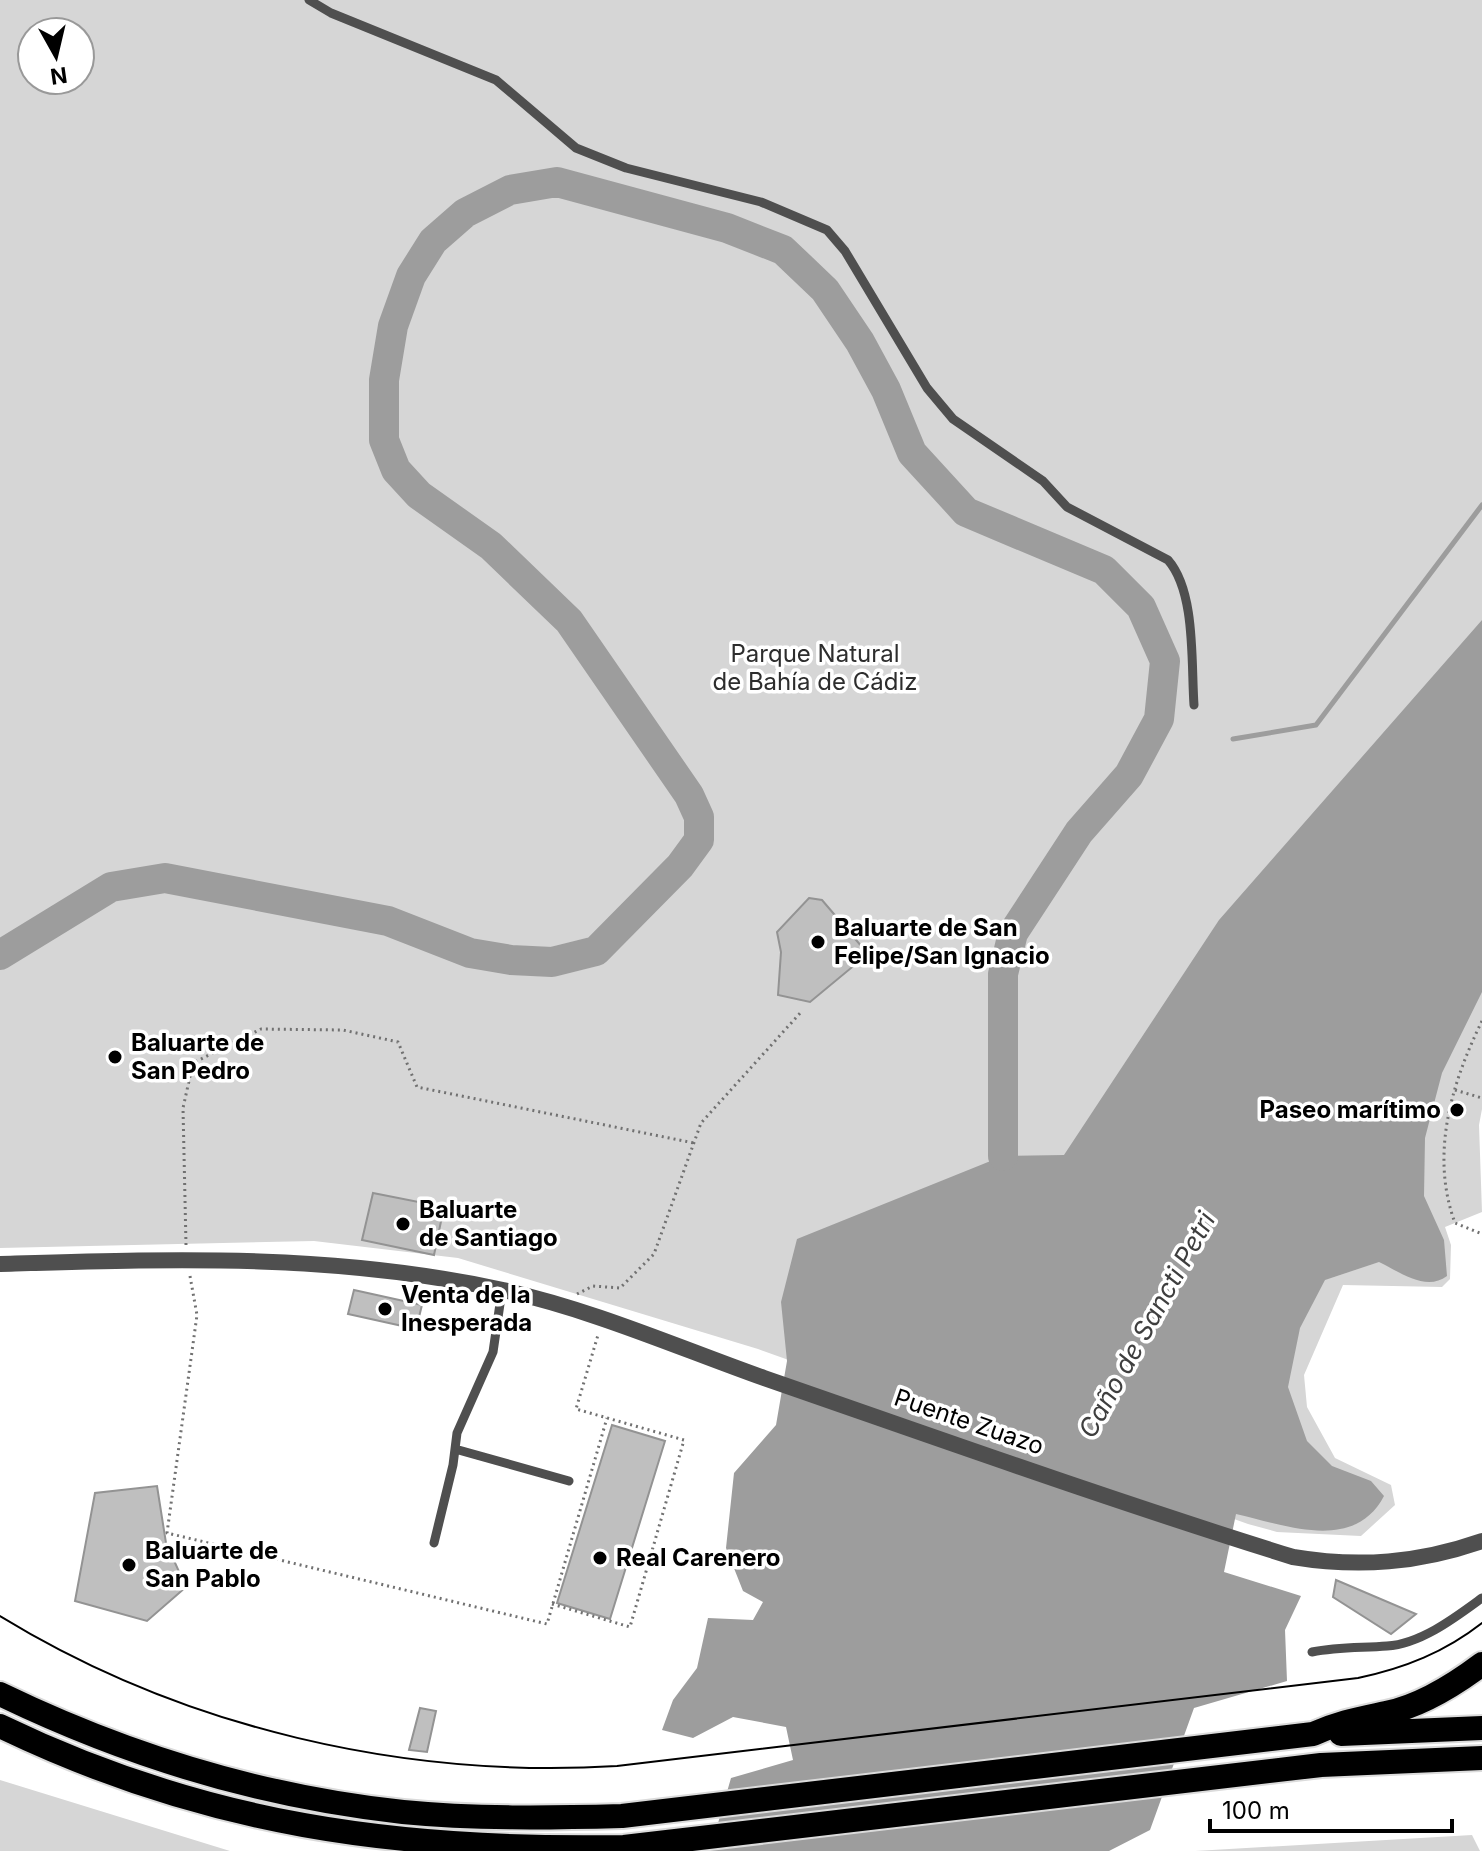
<svg xmlns="http://www.w3.org/2000/svg" width="1482" height="1851" viewBox="0 0 1482 1851" font-family="Inter,sans-serif">
<style>
.green{fill:#d6d6d6;fill-rule:evenodd}
.water{fill:#9d9d9d}
.lines{fill:none;stroke-linecap:round;stroke-linejoin:round}
.stream{stroke:#9d9d9d;stroke-width:5}
.river{stroke:#9d9d9d;stroke-width:30}
.building{fill:#bfbfbf;stroke:#939393;stroke-width:2}
.motorway-casing{stroke:#dbdbdb;stroke-width:28}
.path{stroke:#717171;stroke-width:3;stroke-dasharray:2 4;stroke-linecap:butt}
.service{stroke:#4f4f4f;stroke-width:9}
.minor{stroke:#4f4f4f;stroke-width:16}
.motorway{stroke:#000;stroke-width:24}
.tram{stroke:#000;stroke-width:2}
.poi-dot{fill:#000;stroke:#fff;stroke-width:3}
.labels{text-anchor:middle;stroke-width:7;stroke-linejoin:round;paint-order:stroke}
.park-label{font-size:24px;fill:#2d2d2d;stroke:#fff}
.poi-label{font-size:24px;font-weight:bold;fill:#000;stroke:#fff;text-anchor:start}
.street-label{font-size:24px;fill:#000;stroke:#fff}
.water-label{font-size:26px;font-style:italic;fill:#3e3e3e;stroke:#fff}
</style>
<rect width="100%" height="100%" fill="#fff"/>
<!-- green -->
<path class="green" d="M0 0H1482V1109L1479 1125 1482 1212 1445 1227 1451 1245 1450 1279 1442 1287 1343 1285 1304 1375 1307 1407 1335 1458 1391 1485 1395 1505 1361 1536 1277 1532 1248 1524 758 1349 458 1258 314 1241 0 1248ZM32 32H80V80H32Z
M0 1780 230 1851H0Z
M1472 1835 1480 1851H1195Z"/>
<!-- water -->
<path class="water" d="M1482 620V992L1442 1073 1425 1138 1424 1196 1444 1240 1447 1276C1426 1292 1400 1272 1379 1262L1325 1280 1300 1328 1288 1387 1307 1441 1332 1466 1371 1481 1384 1496C1354 1553 1285 1525 1236 1514L1224 1572 1301 1596 1285 1630 1287 1681 1194 1708 1150 1830 1109 1851H710L731 1778 793 1760 786 1727 733 1717 693 1738 662 1730 673 1700 697 1668 708 1618 753 1620 763 1602 743 1591 726 1548 734 1473 776 1425 787 1361 781 1302 797 1239 1003 1156 1064 1155 1219 920Z"/>
<g class="lines">
<!-- stream -->
<path class="stream" d="M1233 739 1316 725 1482 505"/>
<!-- river -->
<path class="river" d="M0 955 111 887 165 878 388 921 470 953 511 960 552 962 596 951 680 866 699 840V817L689 795 569 621 491 546 419 495 396 470 384 440V380L393 326 411 276 433 241 465 213 510 190 557 182 727 228 783 250 825 290 860 342 886 390 912 453 966 512 1104 570 1141 607 1165 661 1159 719 1129 775 1079 832 1013 933 1003 974V1156"/>
</g>
<!-- building -->
<path class="building" d="M809 898 822 900 868 954 810 1002 778 995 781 952 777 932Z
M373 1193 444 1207 434 1255 362 1240Z
M354 1290 422 1305 416 1329 348 1314Z
M612 1425 665 1441 610 1619 557 1603Z
M157 1486 166 1543 186 1587 147 1621 75 1601 95 1493Z
M1336 1580 1416 1614 1391 1634 1333 1597Z
M420 1708 436 1711 427 1752 409 1750Z"/>
<g class="lines">
<defs>
<path id="motorway" d="M0 1694C126 1755 263 1797 403 1812 475 1819 549 1818 622 1816L1313 1734C1340 1722 1358 1719 1386 1713 1421 1706 1454 1685 1482 1664
M0 1726C205 1825 398 1851 624 1847L1321 1765 1482 1758
M1341 1734 1482 1728"/>
</defs>
<!-- motorway casing -->
<use href="#motorway" class="motorway-casing"/>
<!-- path -->
<path class="path" d="M1482 1021C1451 1084 1430 1155 1455 1223L1482 1234
M1455 1090 1482 1098
M186 1245 183 1108 193 1063 261 1029 343 1030 398 1042 417 1087 694 1143
M190 1276 197 1315 167 1533 547 1624 607 1418
M577 1294 593 1286 620 1288 654 1254 701 1123 802 1011
M552 1604 630 1627 684 1440 576 1409 598 1335"/>
<!-- service -->
<path class="service" d="M309 0 331 13 496 80 576 148 626 168 761 202 827 230 845 251 927 388 953 419 1043 481 1067 507 1168 560C1196 592 1191 663 1194 705
M455 1449 569 1481
M434 1543 453 1465 457 1433 493 1352 502 1290
M1312 1652C1338 1647 1361 1648 1387 1646 1421 1644 1456 1617 1482 1598"/>
<!-- minor -->
<path class="minor" d="M0 1264C172 1259 333 1253 503 1290 593 1310 677 1347 764 1378 940 1439 1116 1502 1293 1557 1359 1568 1419 1563 1482 1541"/>
<!-- motorway -->
<use href="#motorway" class="motorway"/>
<!-- tram -->
<path class="tram" d="M0 1616C183 1728 404 1779 617 1766L1358 1678C1405 1668 1445 1652 1482 1623"/>
</g>
<!-- markers -->
<g class="poi-dot">
<circle cx="818" cy="942" r="8"/>
<circle cx="115" cy="1057" r="8"/>
<circle cx="1457" cy="1110" r="8"/>
<circle cx="403" cy="1224" r="8"/>
<circle cx="385" cy="1309" r="8"/>
<circle cx="600" cy="1558" r="8"/>
<circle cx="129" cy="1565" r="8"/>
</g>
<g class="labels">
<!-- park labels -->
<g class="park-label">
<text x="815" y="662">Parque Natural<tspan x="815" dy="28">de Bahía de Cádiz</tspan></text>
</g>
<!-- poi labels -->
<g class="poi-label">
<text x="834" y="936">Baluarte de San<tspan x="834" dy="28">Felipe/San Ignacio</tspan></text>
<text x="131" y="1051">Baluarte de<tspan x="131" dy="28">San Pedro</tspan></text>
<text x="1441" y="1118" text-anchor="end">Paseo marítimo</text>
<text x="419" y="1218">Baluarte<tspan x="419" dy="28">de Santiago</tspan></text>
<text x="401" y="1303">Venta de la<tspan x="401" dy="28">Inesperada</tspan></text>
<text x="145" y="1559">Baluarte de<tspan x="145" dy="28">San Pablo</tspan></text>
<text x="616" y="1566">Real Carenero</text>
</g>
<!-- street labels -->
<g class="street-label">
<text transform="translate(969 1422) rotate(19)" y="8">Puente Zuazo</text>
</g>
<!-- water labels -->
<g class="water-label">
<text transform="translate(1147 1325) rotate(-61)" y="9">Caño de Sancti Petri</text>
</g>
</g>
<!-- north arrow -->
<g transform="translate(56 56) rotate(172)"><circle r="38" fill="#ffffff" stroke="#999999" stroke-width="2"/>
<path d="M0-6L14 30L0 20L-14 30Z" fill="#000000"/>
<text y="-12" font-size="22" font-weight="bold" text-anchor="middle" fill="#000000">N</text>
</g>
<!-- scale -->
<path d="M1210 1819v12h242v-12" fill="none" stroke="#000000" stroke-width="4"/>
<text x="1222" y="1819" font-size="24" fill="#000000" stroke="#ffffff" stroke-width="6" paint-order="stroke">100 m</text>
</svg>
